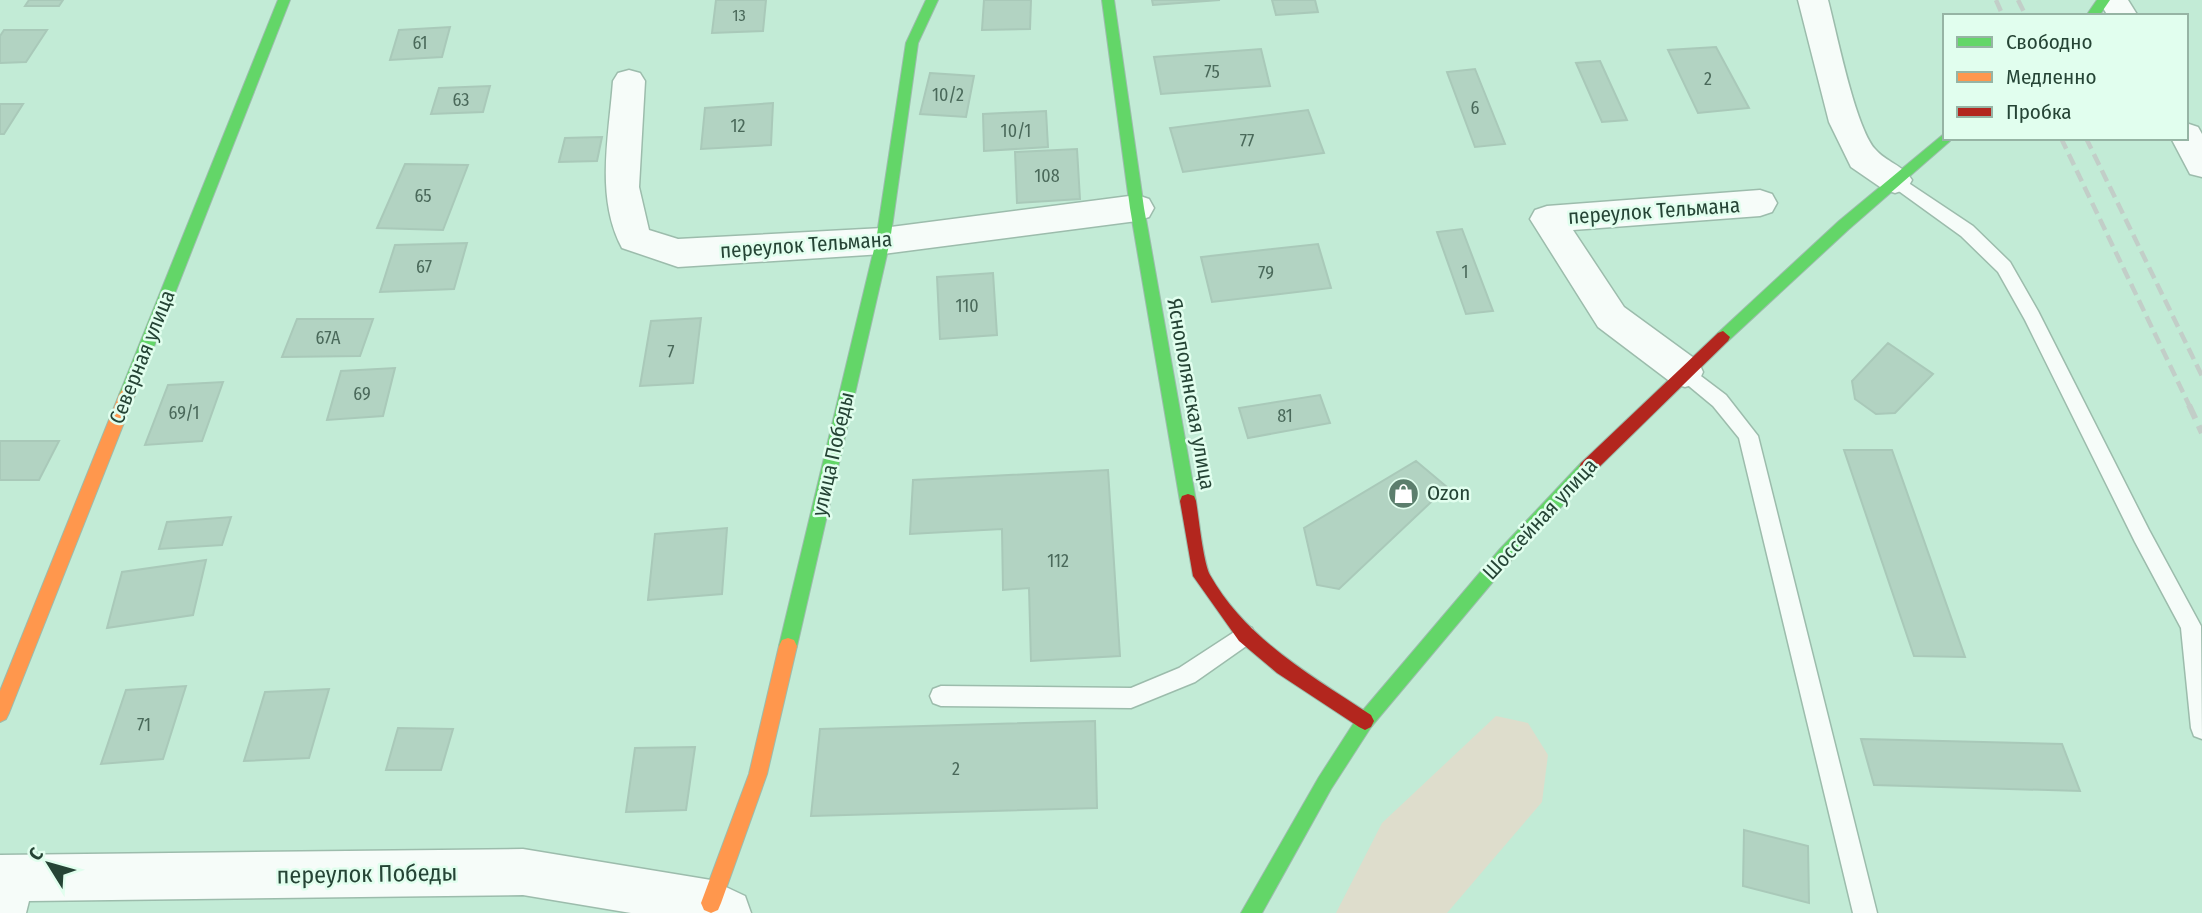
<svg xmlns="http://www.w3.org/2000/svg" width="2202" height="913" viewBox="0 0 2202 913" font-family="'Fira Sans Condensed',sans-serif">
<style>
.green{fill:#deddcc}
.building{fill:#b2d3c2;stroke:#a9c9b9;stroke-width:2}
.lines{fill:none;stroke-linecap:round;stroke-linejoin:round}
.lane-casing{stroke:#9cbcac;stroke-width:3}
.street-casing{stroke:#9cbcac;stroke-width:3}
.fast-casing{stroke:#9cbcac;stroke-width:2}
.slow-casing{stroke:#9cbcac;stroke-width:2}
.jam-casing{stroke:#9cbcac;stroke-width:2}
.lane{fill:#f6fcf9;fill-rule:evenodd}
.street{fill:#f6fcf9;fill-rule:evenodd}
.fast{fill:#63d668;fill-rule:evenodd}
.slow{fill:#ff974d;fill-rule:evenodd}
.jam{fill:#b3261e;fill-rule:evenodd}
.rail-far1{stroke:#c2cec8;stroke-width:4.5;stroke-dasharray:12 6;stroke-linecap:butt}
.rail{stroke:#c2cec8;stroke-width:6;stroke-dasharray:15 8;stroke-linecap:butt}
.labels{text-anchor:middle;stroke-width:5;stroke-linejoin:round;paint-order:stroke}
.far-number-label{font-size:16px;fill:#4a695a}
.number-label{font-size:18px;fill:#4a695a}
.street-label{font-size:21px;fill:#254435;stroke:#e1feee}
.poi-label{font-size:21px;fill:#254435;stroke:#e1feee;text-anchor:start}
.near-street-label{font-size:24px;fill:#254435;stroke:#e1feee}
</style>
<rect width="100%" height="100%" fill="#c2ebd6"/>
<!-- green -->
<path class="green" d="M1496 716 1528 723 1548 755 1542 802 1447 913H1336L1382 823Z"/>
<!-- building -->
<path class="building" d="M29 0H63L59 6H25Z
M716 0H766L763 31 712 33Z
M984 0H1031L1030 29 982 30Z
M1152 0H1220L1153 5Z
M1272 0H1315L1318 12 1276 15Z
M450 27 442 57 390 60 399 30Z
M4 30H47L26 62 0 63V36Z
M1716 47 1749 108 1698 113 1668 50Z
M1261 49 1270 86 1161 94 1154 57Z
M1600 61 1627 120 1602 122 1576 63Z
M1475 69 1505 144 1475 147 1447 72Z
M930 73 974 76 966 117 920 114Z
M490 86 483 112 431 114 439 88Z
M773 103 771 145 701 149 705 108Z
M0 104H23L4 134H0Z
M1308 110 1324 153 1183 172 1170 128Z
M1046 111 1048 147 984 151 983 114Z
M602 137 597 161 559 162 565 138Z
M1077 149 1080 199 1017 203 1015 152Z
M405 164 468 165 443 230 377 228Z
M1462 229 1493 311 1466 314 1437 232Z
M467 243 454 289 380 292 395 245Z
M1318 244 1331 288 1212 302 1201 257Z
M993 273 997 335 940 339 937 277Z
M701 318 693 383 640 386 651 321Z
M297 319H373L360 356 282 357Z
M1888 343 1933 374 1895 413 1876 414 1855 399 1852 381Z
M395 368 383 416 327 420 341 371Z
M223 382 202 441 145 445 168 385Z
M1320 395 1330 423 1248 438 1239 408Z
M0 441H59L39 480H0Z
M1844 450H1892L1965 657 1914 656Z
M1416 461 1447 487 1339 589 1317 585 1304 528Z
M1108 470 1120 656 1031 661 1029 588 1003 590 1002 529 910 534 913 480Z
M231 517 222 545 159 549 167 522Z
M727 528 722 594 648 600 655 534Z
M206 560 193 615 107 628 122 572Z
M186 686 163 759 101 764 126 690Z
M329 689 309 758 244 761 265 692Z
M1095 721 1097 808 811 816 820 729Z
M398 728 453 729 441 770H386Z
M1861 739 2062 744 2080 791 1874 785Z
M695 747 686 810 626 812 635 748Z
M1744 830 1808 846 1809 903 1743 886Z"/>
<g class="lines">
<defs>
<path id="lane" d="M1895 174 1973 226 2010 262 2038 311 2149 530 2201 626 2202 739 2194 736 2191 728 2181 628 2135 542 2025 320 1998 272 1961 236 1889 184 1887 180Z
M1685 364 1726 395 1758 436 1877 913H1853L1739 438 1713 406 1678 377 1676 372 1678 367Z
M1245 625 1252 628 1255 635 1252 642 1195 682 1131 708 941 706 933 703 930 696 933 689 941 686 1131 688 1179 668Z"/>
<path id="street" d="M1798 0H1828C1837 34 1855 126 1875 149 1886 162 1903 165 1912 180L1907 189 1895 193 1883 189 1851 167 1829 122Z
M2098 0H2128L2138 16H2108Z
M629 70 640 73 645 81 639 187 649 230 678 239 883 228 1137 195 1149 199 1154 208 1149 217 1137 221 883 254 678 267 622 248C595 198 609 135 613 81L618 73Z
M2186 123 2198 127 2202 134V177L2190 174 2171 138H2186Z
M1760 190 1772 194 1777 203 1772 212 1760 216 1573 230 1624 307 1698 361 1703 372 1698 383 1685 387 1672 383 1598 327 1530 219 1535 210 1547 206Z
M523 849 711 880 745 896 751 913H631L523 895 29 901 26 913H0V855Z"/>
<path id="fast" d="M278 0H290L135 395 132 400H122L119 395Z
M926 0H938L918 43 890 241 797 646 794 652 788 654 782 652 779 646 876 241 906 43Z
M1102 0H1114L1144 208 1196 501 1194 506 1188 508 1182 506 1180 501 1130 208Z
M2097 0H2110L2099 16H2086Z
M1945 133V138H1952L1950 141 1849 229 1728 341H1718L1716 337 1718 333 1839 221Z
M1587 461 1593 463 1595 468 1593 473 1512 559 1371 727 1331 789 1262 913H1241L1319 777 1359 715 1500 549 1581 463Z"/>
<path id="slow" d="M127 389 132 390 135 395 9 713 6 719 0 722V691L119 395 122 390Z
M788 638 794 640 797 646 767 774 721 903 718 910 711 913 704 910 701 903 749 774 779 646 782 640Z"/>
<path id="jam" d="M1723 331 1730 337 1728 341 1593 473 1587 475 1581 473 1579 468 1581 463 1718 333Z
M1188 494 1194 496 1196 501C1199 519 1203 561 1210 575 1246 639 1312 676 1371 715L1374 721 1371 727 1365 730 1359 727 1277 673 1239 641 1193 576 1180 501 1182 496Z"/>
</defs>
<!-- lane casing -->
<use href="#lane" class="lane-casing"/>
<!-- street casing -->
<use href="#street" class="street-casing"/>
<!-- fast casing -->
<use href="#fast" class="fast-casing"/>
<!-- slow casing -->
<use href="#slow" class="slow-casing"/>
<!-- jam casing -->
<use href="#jam" class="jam-casing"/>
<!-- lane -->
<use href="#lane" class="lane"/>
<!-- street -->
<use href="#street" class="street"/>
<!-- fast -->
<use href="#fast" class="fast"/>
<!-- slow -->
<use href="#slow" class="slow"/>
<!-- jam -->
<use href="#jam" class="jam"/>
<!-- rail-far1 -->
<path class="rail-far1" d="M1996 0 2003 16
M2018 0 2026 16
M2061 138 2190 407
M2086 138 2202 376"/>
<!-- rail -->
<path class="rail" d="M2189 405 2202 433"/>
</g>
<!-- icons -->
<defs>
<symbol id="shop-disc" viewBox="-11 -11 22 22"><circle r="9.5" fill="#5c7e6d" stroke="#e1feee"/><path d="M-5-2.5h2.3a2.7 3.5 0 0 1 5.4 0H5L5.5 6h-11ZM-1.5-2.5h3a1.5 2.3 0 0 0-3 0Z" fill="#fff"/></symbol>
</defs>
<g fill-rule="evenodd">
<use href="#shop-disc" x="1386" y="476" width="35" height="35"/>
</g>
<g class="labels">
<!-- far-number labels -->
<g class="far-number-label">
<text x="739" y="21">13</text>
</g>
<!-- number labels -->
<g class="number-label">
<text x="420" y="49">61</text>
<text x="1212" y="78">75</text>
<text x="1708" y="85">2</text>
<text x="948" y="101">10/2</text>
<text x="461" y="106">63</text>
<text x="1475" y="114">6</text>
<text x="738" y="132">12</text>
<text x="1016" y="137">10/1</text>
<text x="1247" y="147">77</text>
<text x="1047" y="182">108</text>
<text x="423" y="202">65</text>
<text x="424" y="273">67</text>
<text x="1465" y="278">1</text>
<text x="1266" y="279">79</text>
<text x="967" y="312">110</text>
<text x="328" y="344">67А</text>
<text x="671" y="358">7</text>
<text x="362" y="400">69</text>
<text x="184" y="419">69/1</text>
<text x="1285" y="422">81</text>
<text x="1058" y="567">112</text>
<text x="144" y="731">71</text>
<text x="956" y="775">2</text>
</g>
<!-- street labels -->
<g class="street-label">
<text transform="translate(1654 211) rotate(-4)" y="7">переулок Тельмана</text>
<text transform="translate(806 245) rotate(-4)" y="7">переулок Тельмана</text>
<text transform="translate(142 357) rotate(-68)" y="7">Северная улица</text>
<text transform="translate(1191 394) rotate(80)" y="7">Яснополянская улица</text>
<text transform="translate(833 454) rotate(-77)" y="7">улица Победы</text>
<text transform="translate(1540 519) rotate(-47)" y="7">Шоссейная улица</text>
</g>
<!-- poi labels -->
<g class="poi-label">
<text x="1427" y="500">Ozon</text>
</g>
<!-- near-street labels -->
<g class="near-street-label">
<text transform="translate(367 874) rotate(-1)" y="8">переулок Победы</text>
</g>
</g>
<!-- legend -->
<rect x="1943" y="14" width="245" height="126" fill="#e1feee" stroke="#96b4a4" stroke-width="2"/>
<rect x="1957" y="37" width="35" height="10" fill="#63d668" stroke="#96b4a4" stroke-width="2"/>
<text x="2006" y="49" font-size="21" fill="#254435">Свободно</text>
<rect x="1957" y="72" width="35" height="10" fill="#ff974d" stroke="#96b4a4" stroke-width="2"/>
<text x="2006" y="84" font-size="21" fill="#254435">Медленно</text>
<rect x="1957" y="107" width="35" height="10" fill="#b3261e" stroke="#96b4a4" stroke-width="2"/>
<text x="2006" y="119" font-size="21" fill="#254435">Пробка</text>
<!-- north arrow -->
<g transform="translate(49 864) rotate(307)" stroke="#e1feee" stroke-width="5" paint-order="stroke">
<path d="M0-5L12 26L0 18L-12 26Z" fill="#254435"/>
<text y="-10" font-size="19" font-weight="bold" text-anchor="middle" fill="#254435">С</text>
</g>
</svg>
